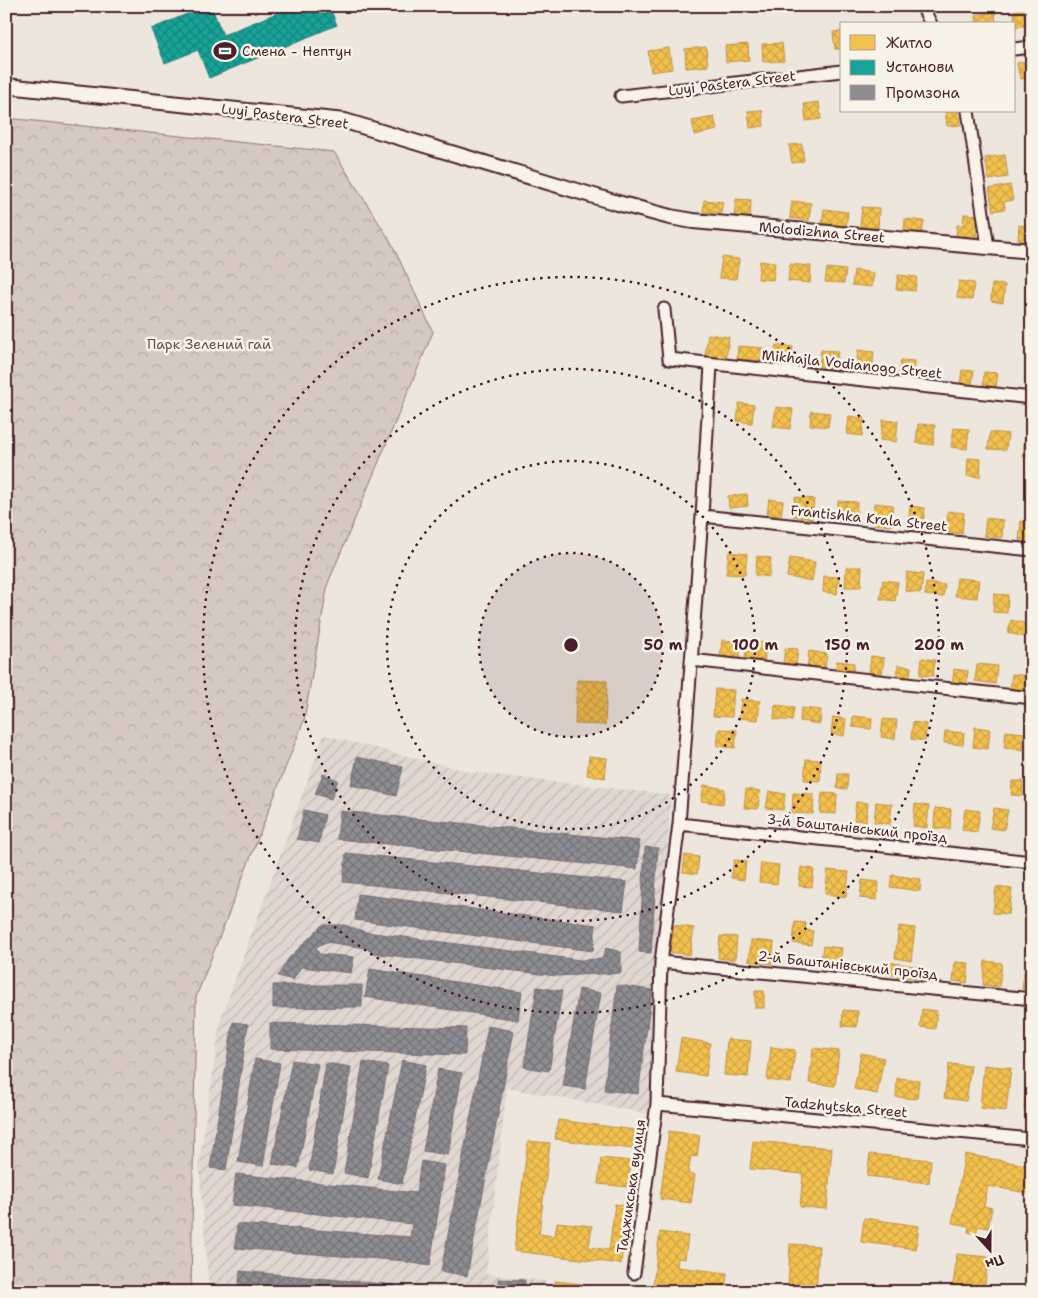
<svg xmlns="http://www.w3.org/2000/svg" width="1038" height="1298" viewBox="0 0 1038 1298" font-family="'Shantell Sans',sans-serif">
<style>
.industrial{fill:url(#industrial-furrows)}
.park{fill:url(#park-crowns);stroke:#907476}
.homes{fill:url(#homes-cross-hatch);stroke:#c09044}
.public{fill:url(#public-cross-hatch);stroke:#267b77}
.industry{fill:url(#industry-cross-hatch);stroke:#796c73}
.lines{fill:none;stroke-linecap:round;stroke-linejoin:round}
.minor-casing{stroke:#4a1f2b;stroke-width:15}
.tertiary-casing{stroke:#4a1f2b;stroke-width:18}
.minor{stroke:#f7f3e8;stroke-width:11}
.tertiary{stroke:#f7f3e8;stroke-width:14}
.ring{fill:none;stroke:#4a1f2b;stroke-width:2.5;stroke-dasharray:2.5 5}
.labels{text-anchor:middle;stroke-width:5;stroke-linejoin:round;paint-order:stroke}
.poi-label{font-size:14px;fill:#4a1f2b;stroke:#f7f3e8;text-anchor:start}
.street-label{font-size:14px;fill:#4a1f2b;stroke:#f7f3e8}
.park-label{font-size:14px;fill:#6d4a51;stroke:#f7f3e8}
.centre{fill:#4a1f2b;stroke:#f7f3e8;stroke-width:2.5}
.ring-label{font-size:15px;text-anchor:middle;font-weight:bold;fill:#4a1f2b;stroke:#f7f3e8;stroke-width:5;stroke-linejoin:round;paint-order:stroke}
</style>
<defs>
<pattern id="industrial-furrows" width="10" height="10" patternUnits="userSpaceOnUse" patternTransform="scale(1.25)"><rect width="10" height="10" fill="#e0d7d0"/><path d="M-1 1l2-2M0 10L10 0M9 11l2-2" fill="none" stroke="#c2b8b3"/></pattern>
<pattern id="park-crowns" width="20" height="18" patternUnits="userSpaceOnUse" patternTransform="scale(1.25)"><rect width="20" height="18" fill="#d5c9c2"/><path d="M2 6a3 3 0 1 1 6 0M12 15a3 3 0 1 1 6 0" fill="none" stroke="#b8aca7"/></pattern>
<pattern id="homes-cross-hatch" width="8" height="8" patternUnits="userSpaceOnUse" patternTransform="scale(1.25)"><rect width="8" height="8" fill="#f2c14e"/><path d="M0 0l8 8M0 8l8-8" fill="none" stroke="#d1a544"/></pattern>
<pattern id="public-cross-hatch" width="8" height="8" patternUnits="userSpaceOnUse" patternTransform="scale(1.25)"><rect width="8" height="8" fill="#17a398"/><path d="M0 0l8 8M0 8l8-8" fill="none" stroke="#17847c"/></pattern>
<pattern id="industry-cross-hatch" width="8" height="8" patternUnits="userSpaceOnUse" patternTransform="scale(1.25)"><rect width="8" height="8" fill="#8d8d92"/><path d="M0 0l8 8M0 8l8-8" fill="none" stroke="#757377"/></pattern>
</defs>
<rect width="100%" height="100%" fill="#ece6dd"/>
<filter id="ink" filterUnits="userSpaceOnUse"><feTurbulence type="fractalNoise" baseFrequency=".02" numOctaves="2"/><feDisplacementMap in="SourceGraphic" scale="10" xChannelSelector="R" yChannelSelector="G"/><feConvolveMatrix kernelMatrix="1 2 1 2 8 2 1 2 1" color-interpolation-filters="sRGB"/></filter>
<g filter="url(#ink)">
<!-- industrial -->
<path class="industrial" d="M324 735 470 772 671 795 650 1114 507 1088 486 1274 545 1281 544 1292H209L199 1164 221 1018Z"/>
<!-- park -->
<path class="park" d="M6 118 334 152 391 242 433 332 328 583 304 720 196 997 191 1292H6Z"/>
<!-- homes -->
<path class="homes" d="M1032 8V25L1015 27 1014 10Z
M995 12 996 24H977L976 15Z
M842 31V49H835L833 32Z
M782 43 784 61 763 62 762 44Z
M748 44 749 60 726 62 725 46Z
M706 47 708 66 686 68 685 49Z
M669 48 672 69 651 72 648 51Z
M1032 60V77L1020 79 1017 63Z
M819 102 821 119 806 121 804 104Z
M762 110 764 126 750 128 748 111Z
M945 111H959L961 125 947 126Z
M714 117 717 130 695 135 692 121Z
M802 144 804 161 792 163 789 145Z
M1005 155 1008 177 989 180 985 158Z
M1010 185 1013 200 1004 202 1005 209 993 211 989 189Z
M736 199 751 200 750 218 734 217Z
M704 200 723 202 721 213 703 212Z
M792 201 811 203 809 221 790 218Z
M862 207 879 208 878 228 860 227Z
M824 209 848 212 846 226 822 224Z
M964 214 978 215 976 238 956 236 957 225H963Z
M905 219 924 221 922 233 904 231Z
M1019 225 1032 227 1030 242 1018 241Z
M722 257 739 259 736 279 719 278Z
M760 261 775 263 773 280 758 279Z
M790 264 811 266 810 283 788 281Z
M827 268 846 270 844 283 825 282Z
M854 270 874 273 872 287 852 285Z
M898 275 917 277 915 291 896 289Z
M959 281 974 283 972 300 957 298Z
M992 284 1005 285 1003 303 991 301Z
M1027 288H1032V303H1025Z
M708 334 729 337 726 359 705 356Z
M776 345 793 347 791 363 773 361Z
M738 346 763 348 762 361 737 359Z
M821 350 838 351 836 369 819 367Z
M858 350 874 352 872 374 856 372Z
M901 360 914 361 913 378 899 377Z
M962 370 974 371 972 385 960 384Z
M984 372 998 373 996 387 983 386Z
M739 403 754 405 752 423 737 421Z
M776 407 793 409 790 429 773 427Z
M811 411 830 413 828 427 810 425Z
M849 416 864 418 862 436 847 434Z
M883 420 898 421 896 442 880 440Z
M918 424 935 425 933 445 916 443Z
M954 428 969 429 967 449 951 447Z
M990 432 1008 434 1006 450 988 449Z
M1025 437H1032V457H1023Z
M968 458 981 459 980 477 967 476Z
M747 494 748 506 729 508 728 496Z
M795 497 814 499 812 519 793 516Z
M769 499 783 501 781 516 767 515Z
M838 501 857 502 856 521 836 520Z
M874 503 893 505 891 526 873 524Z
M910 506 925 508 922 530 908 529Z
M948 511 964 513 962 534 946 532Z
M986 518 1003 520 1002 538 984 536Z
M1021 521 1032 523V541L1019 540Z
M729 552 747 554 745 575 726 574Z
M757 556 771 558 769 577 755 575Z
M790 558 815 562 812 581 787 577Z
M846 567H862L861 587H845Z
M907 572 923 574 921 593 905 591Z
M824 576 839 577 837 594 823 592Z
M957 578 979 580 977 598 955 596Z
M883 580 898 582 895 601 880 599Z
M926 583 945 585 943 597 925 595Z
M994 594 1008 595 1007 613 993 612Z
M1011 620 1028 624 1025 637 1008 633Z
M722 640 741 642 739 661 720 659Z
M746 642 766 643 764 664 745 662Z
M785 648 798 649 796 666 783 665Z
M809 651 827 654 824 673 807 671Z
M871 656 884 658 882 676 869 675Z
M922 658 935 660 933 676 920 675Z
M837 661 854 663 853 677 835 674Z
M977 664 997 666 995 684 975 681Z
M898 665 911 667 909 683 896 681Z
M954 669 968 671 966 689 952 687Z
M1012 674 1028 676 1026 696 1009 694Z
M577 680 607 681 605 725 575 724Z
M715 689 734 690 732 717 713 716Z
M741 699 760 701 758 720 739 718Z
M775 705 794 707 792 721 774 719Z
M801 708 821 710 820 724 800 721Z
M853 716 872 718 871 729 852 727Z
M833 717 846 719 844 736 831 734Z
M883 719 897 720 895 739 881 737Z
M913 722 927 724 925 741 911 739Z
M975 727 990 729 988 749 973 747Z
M719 729 737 730 735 748 717 746Z
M945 731 964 733 963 745 944 743Z
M1006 731 1024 733 1023 750 1004 748Z
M589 756 607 758 605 778 587 775Z
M806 759 821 760 820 781 804 780Z
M838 774H848L847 789 837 788Z
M1012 781H1023V796L1011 795Z
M704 785 725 789 723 804 701 801Z
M746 789 760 791 758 809 744 808Z
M769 791 785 794 783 810 766 808Z
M793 793 814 794 813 814 792 813Z
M822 793 837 794 836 814 820 813Z
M856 802 868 803 866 821 854 820Z
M876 802 892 804 890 824 874 822Z
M915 804 929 806 927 828 913 826Z
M935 808 951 809 950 829 934 828Z
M994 808 1008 810 1004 830 990 828Z
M965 809 980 811 977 832 962 830Z
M1026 819H1032V838H1026Z
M685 855 699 857 697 874 683 872Z
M734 860 746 861 744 880 731 878Z
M761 863 779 865 777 884 759 882Z
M801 867 814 869 812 887 799 886Z
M828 870 849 872 846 897 825 894Z
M892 875 921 879 920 891 890 887Z
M862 880 879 882 877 900 860 898Z
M996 887 1012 889 1009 914 993 913Z
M795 922 806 923 805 930 813 931 811 945 793 943Z
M674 925 694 928 690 955 670 952Z
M899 926 915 928 911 961 895 958Z
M720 936 737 937 735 960 718 958Z
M751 940 774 942 772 964 749 961Z
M823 946 842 948 839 971 820 969Z
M985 961 1002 963 999 987 983 985Z
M887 962 921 967 919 979 885 974Z
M955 962 969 963 967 983 953 981Z
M1024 972 1032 973V990L1022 989Z
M755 991H764V1008H755Z
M922 1009 937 1011 935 1029 920 1027Z
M843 1010 858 1011 857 1027 842 1026Z
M681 1038 710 1043 706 1076 676 1072Z
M727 1039 751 1041 748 1077 724 1075Z
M771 1047 795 1050 791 1083 767 1080Z
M813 1048 839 1051 835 1086 809 1083Z
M861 1053 884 1058 877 1094 854 1089Z
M949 1064 971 1066 966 1101 944 1098Z
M984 1065 1011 1068 1006 1111 980 1108Z
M1029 1066 1032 1067V1110L1024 1109Z
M897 1078 919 1080 917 1099 896 1097Z
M558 1120 635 1130 632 1149 555 1139Z
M669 1131 700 1135 697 1157 691 1156 688 1174 695 1175 691 1203 660 1199Z
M528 1141 550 1143 539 1234 555 1236 557 1222 592 1226 589 1247 609 1250 615 1204 628 1206 621 1264 514 1251Z
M753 1141 832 1148 827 1209 800 1207 803 1174 750 1169Z
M870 1154 931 1160 929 1183 867 1176Z
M965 1154 1032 1166V1194L988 1186 984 1206 992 1208 988 1228 978 1226 976 1234 968 1232 969 1226 952 1223Z
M601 1158 631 1161 628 1187 598 1184Z
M864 1218 919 1226 916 1249 861 1242Z
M660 1232 688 1236 685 1259 678 1258 677 1267 727 1273 725 1292H652Z
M790 1244 819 1246 816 1292H788Z
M957 1254 988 1257 984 1292H952Z
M555 1281 583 1284V1292H554Z"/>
<!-- public -->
<path class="public" d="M206 6H211L223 35 294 6H329L337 25 209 78 198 50 165 63 151 29Z"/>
<!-- industry -->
<path class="industry" d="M357 757 403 767 396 796 351 785Z
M323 774 338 780 331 799 315 794Z
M304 810 325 815 319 843 297 839Z
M340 811 640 841 637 869 337 839Z
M645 847 658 848 651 953 639 952Z
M346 853 627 882 623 911 343 882Z
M358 894 596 925 593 951 355 920Z
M322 925H344L366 932 580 960 602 959 606 948 621 952V973L556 976 372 953 366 948 326 942 316 947 319 954 354 957 351 973 301 967 293 980 278 976 288 959Z
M370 969 522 992 518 1020 365 997Z
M273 985H362V1007L273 1008Z
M617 985 652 990 638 1094 604 1090Z
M537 987 562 991 549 1071 524 1067Z
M579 989 601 993 585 1089 563 1086Z
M233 1022 248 1024 226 1170 210 1168Z
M270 1023 466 1028 465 1055 270 1049Z
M488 1026 514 1031 467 1276 441 1271Z
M255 1059 280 1063 263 1166 238 1162Z
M292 1060 318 1064 298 1168 272 1164Z
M402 1060 426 1065 402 1184 378 1179Z
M363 1062 388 1066 368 1178 344 1173Z
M326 1063 351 1067 333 1174 309 1170Z
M438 1069 462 1073 448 1155 423 1151Z
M421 1161 445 1165 430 1266 406 1262V1261L235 1248 237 1224 410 1237 412 1224 232 1205 236 1174 416 1193Z
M240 1271 395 1285V1292H238Z
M498 1279 525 1280V1292H498Z"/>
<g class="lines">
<defs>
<path id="minor" d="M922 6 931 24
M1014 49 1032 47
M621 96 842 71
M968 111 988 247
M664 309 669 359 1032 398
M702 516 1032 550
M691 660 1032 698
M679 824 1032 862
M661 962 1032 999
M657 1104 1032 1139
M634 1273 657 1104 661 962 679 824 702 516 711 365"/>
<path id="tertiary" d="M6 86 345 121 614 202 670 217 693 221 1032 251"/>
</defs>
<!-- minor casing -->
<use href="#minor" class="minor-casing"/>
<!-- tertiary casing -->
<use href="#tertiary" class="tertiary-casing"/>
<!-- minor -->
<use href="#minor" class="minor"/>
<!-- tertiary -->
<use href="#tertiary" class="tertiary"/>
</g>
</g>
<!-- distance rings -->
<circle cx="571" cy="645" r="92" fill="#4a1f2b" fill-opacity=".12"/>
<g class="ring">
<circle cx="571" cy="645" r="92"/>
<circle cx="571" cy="645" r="184"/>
<circle cx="571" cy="645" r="276"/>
<circle cx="571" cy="645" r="368"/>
</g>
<!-- icons -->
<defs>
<symbol id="stadium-bare" viewBox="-9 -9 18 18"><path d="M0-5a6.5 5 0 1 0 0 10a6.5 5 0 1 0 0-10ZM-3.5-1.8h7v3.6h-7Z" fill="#4a1f2b" stroke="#f7f3e8" stroke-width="2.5" paint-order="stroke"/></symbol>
</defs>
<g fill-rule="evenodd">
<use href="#stadium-bare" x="209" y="35" width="32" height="32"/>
</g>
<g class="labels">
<!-- poi labels -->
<g class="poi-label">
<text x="242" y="56">Смена - Нептун</text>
</g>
<!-- street labels -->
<g class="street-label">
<text transform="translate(732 83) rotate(-7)" y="5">Luyi Pastera Street</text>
<text transform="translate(285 116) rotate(7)" y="5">Luyi Pastera Street</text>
<text transform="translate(822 232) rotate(5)" y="5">Molodizhna Street</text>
<text transform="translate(852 364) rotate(6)" y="5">Mikhajla Vodianogo Street</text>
<text transform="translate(869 518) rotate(6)" y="5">Frantishka Krala Street</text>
<text transform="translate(857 828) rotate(6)" y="5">3-й Баштанівський проїзд</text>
<text transform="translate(848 965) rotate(6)" y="5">2-й Баштанівський проїзд</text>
<text transform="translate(846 1107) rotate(5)" y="5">Tadzhytska Street</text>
<text transform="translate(631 1186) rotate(-82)" y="5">Таджикська вулиця</text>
</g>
<!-- park labels -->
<g class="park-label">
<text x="209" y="349">Парк Зелений гай</text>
</g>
</g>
<circle cx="571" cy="645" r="8" class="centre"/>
<g class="ring-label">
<text x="663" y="650">50 m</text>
<text x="755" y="650">100 m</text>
<text x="847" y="650">150 m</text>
<text x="939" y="650">200 m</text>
</g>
<!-- margin -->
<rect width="1038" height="1298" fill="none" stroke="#f7f3e8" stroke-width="25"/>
<rect x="12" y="12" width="1013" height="1273" fill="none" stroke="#4a1f2b" stroke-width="2" filter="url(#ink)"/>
<!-- legend -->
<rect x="840" y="22" width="175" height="90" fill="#f7f3e8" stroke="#b29e9c"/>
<rect x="850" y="35" width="25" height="15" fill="#f2c14e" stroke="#b29e9c"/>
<text x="886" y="48" font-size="15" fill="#4a1f2b">Житло</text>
<rect x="850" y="60" width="25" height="15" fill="#17a398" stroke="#b29e9c"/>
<text x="886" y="72" font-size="15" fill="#4a1f2b">Установи</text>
<rect x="850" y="85" width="25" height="15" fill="#8d8d92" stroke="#b29e9c"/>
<text x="886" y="98" font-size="15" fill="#4a1f2b">Промзона</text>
<!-- north arrow -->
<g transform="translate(990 1250) rotate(159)" stroke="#f7f3e8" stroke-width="4" paint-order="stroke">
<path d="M0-4L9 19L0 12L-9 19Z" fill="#4a1f2b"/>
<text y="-8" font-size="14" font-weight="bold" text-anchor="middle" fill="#4a1f2b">Пн</text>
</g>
</svg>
